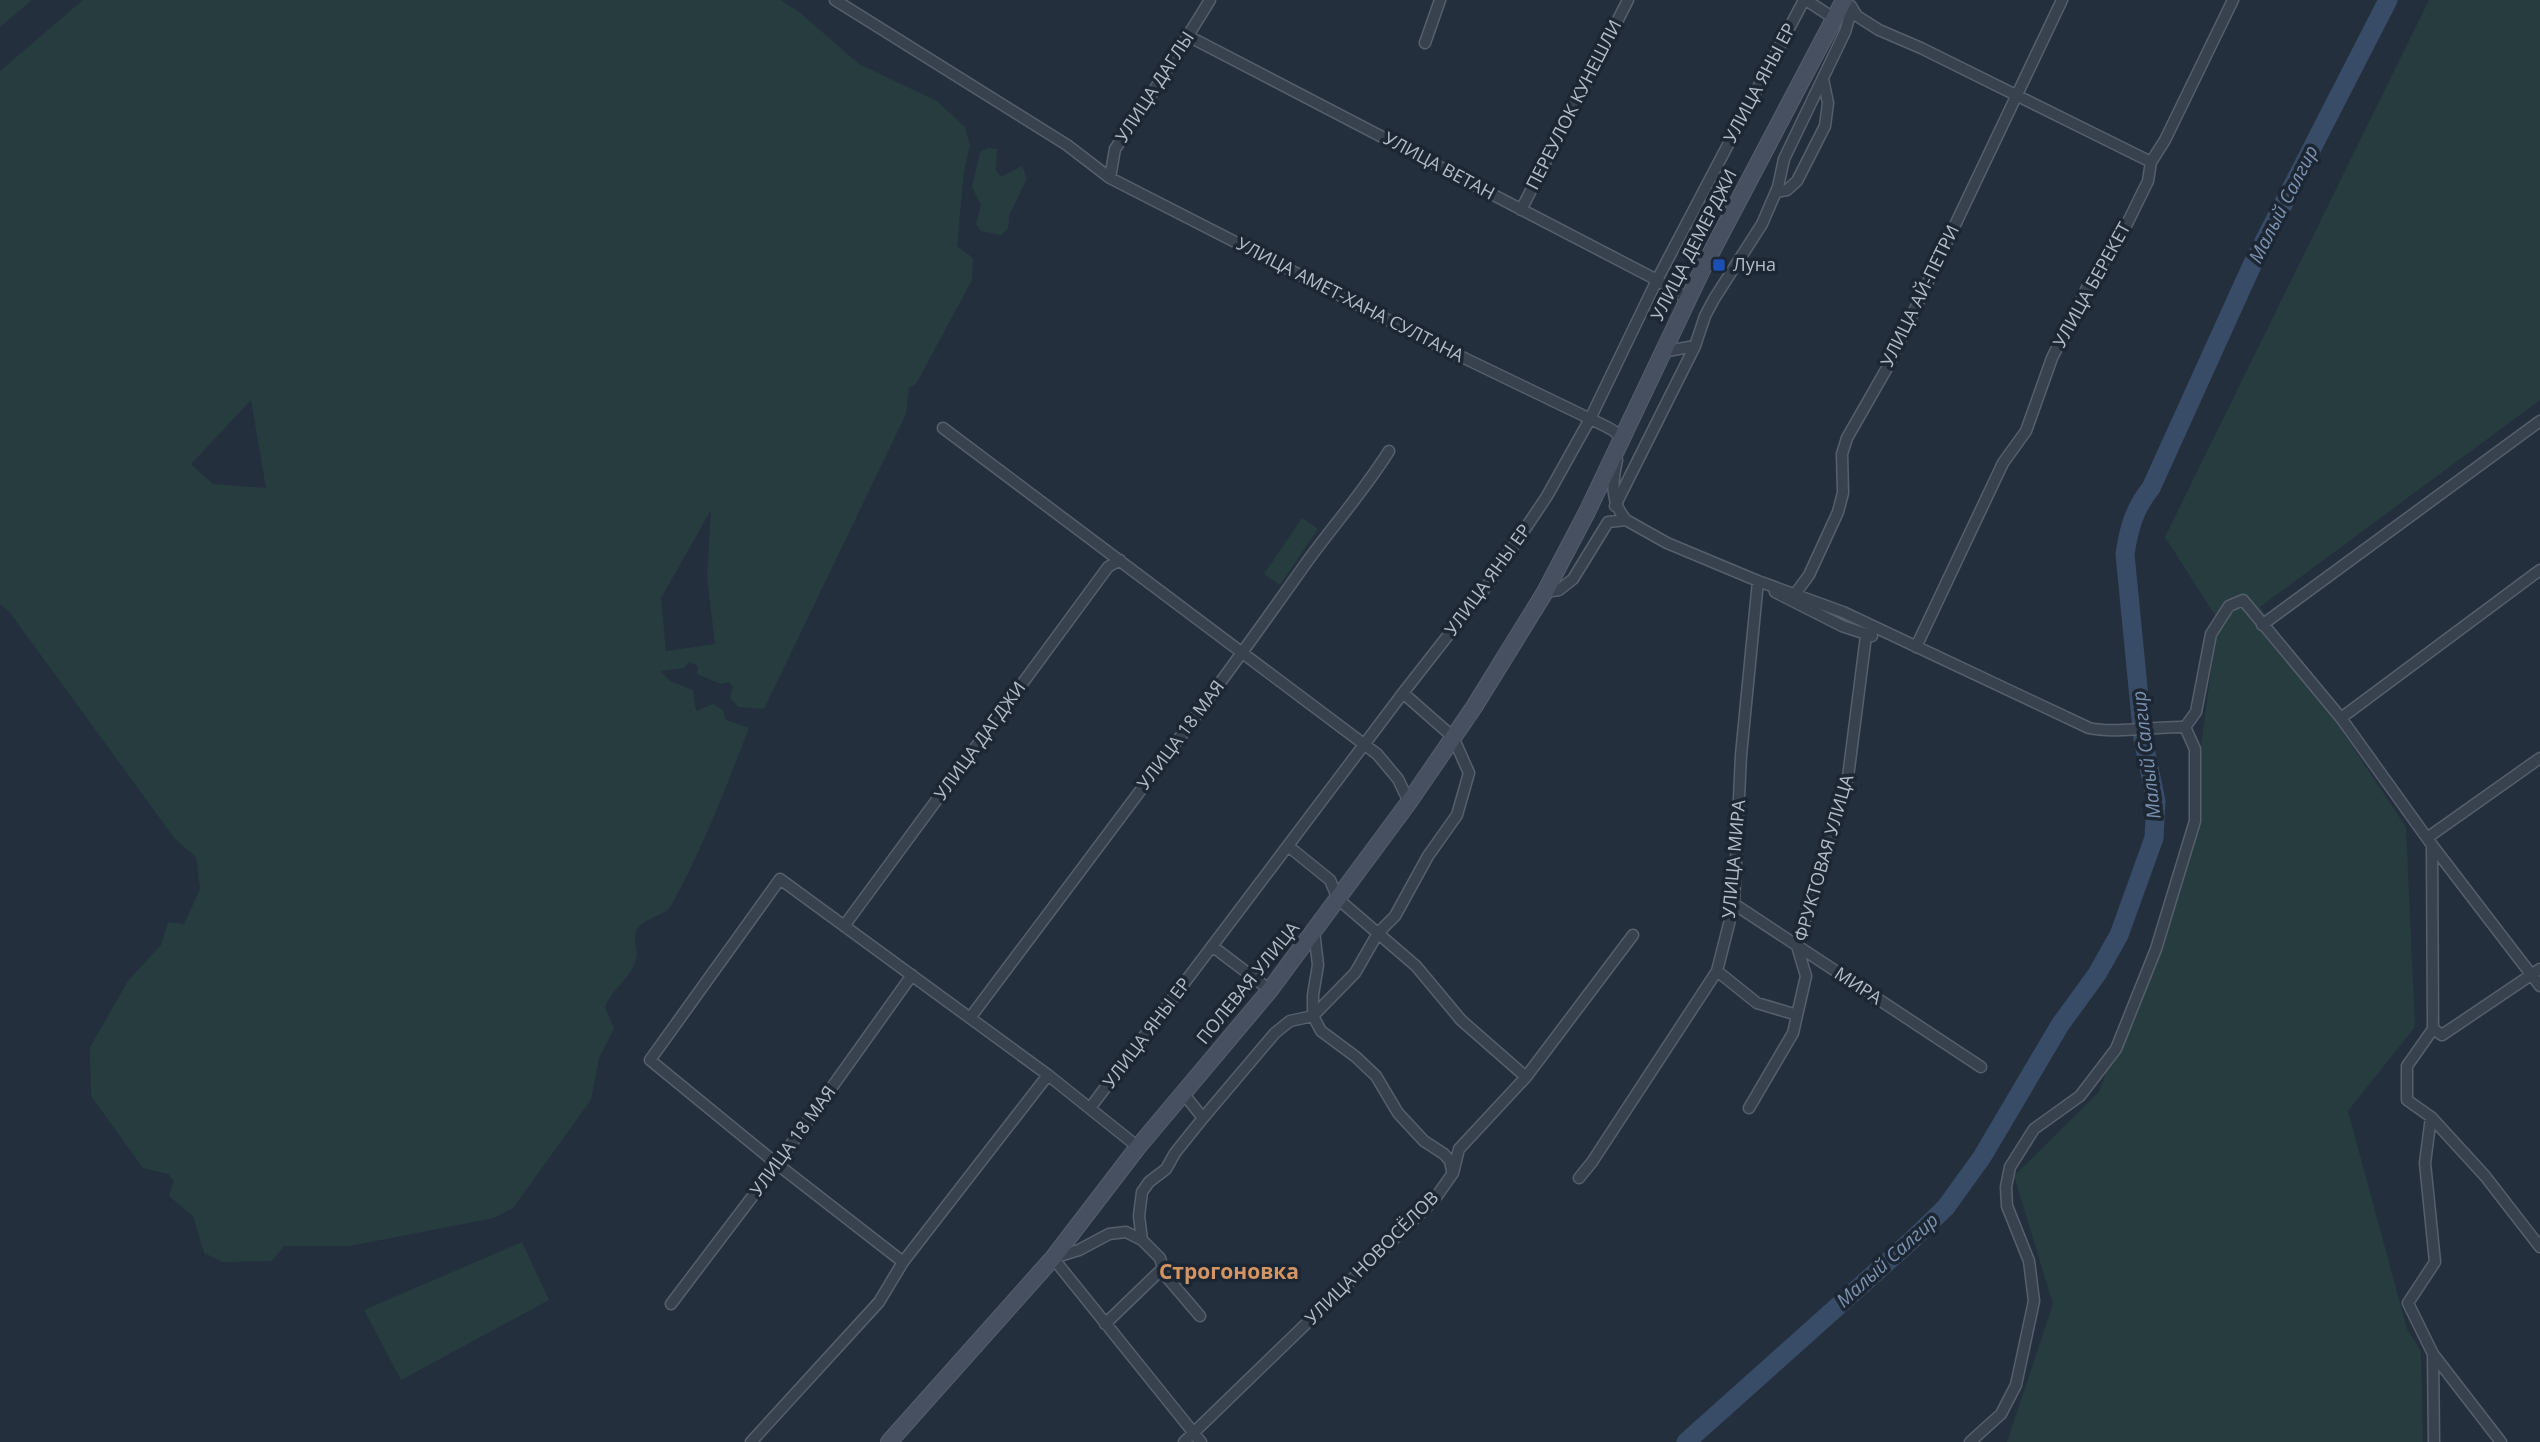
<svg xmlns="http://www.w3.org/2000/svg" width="2540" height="1442" viewBox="0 0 2540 1442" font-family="'Open Sans',sans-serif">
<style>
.green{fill:#263c3f;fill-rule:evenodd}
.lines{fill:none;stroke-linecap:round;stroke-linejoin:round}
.river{stroke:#394c67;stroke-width:19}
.minor-casing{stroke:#565f6c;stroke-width:13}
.secondary-casing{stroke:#565f6c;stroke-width:18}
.minor{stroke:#38414e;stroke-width:10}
.secondary{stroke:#465061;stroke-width:16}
.transit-dot{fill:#1a4fb4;stroke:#1d2633;stroke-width:2.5}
.labels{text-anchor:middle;stroke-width:7;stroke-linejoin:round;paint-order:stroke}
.street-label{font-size:18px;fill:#b4bcc9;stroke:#1d2633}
.poi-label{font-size:18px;fill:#b4bcc9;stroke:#1d2633;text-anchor:start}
.water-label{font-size:19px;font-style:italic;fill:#7c92b1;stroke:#1d2633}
.quarter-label{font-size:21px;font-weight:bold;fill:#d59563;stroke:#1d2633}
</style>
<rect width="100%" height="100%" fill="#242f3e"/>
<!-- green -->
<path class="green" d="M0 0H32L0 27Z
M83 0H780L798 11 859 64 937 101 965 127 970 145 964 171 957 246 973 258 972 280 916 384 909 388 906 414 764 709 738 707 730 698 733 687 729 682 721 684 697 674 698 666 689 662 684 668 661 671 670 681 693 690 696 711 713 704 723 710 726 720 749 728C726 787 703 848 672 904 666 916 646 917 638 928 631 938 639 948 636 959 631 978 612 989 605 1007L614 1029 599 1058 591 1100 513 1208 494 1218 350 1246H284L272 1261 223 1262 204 1253 193 1216 169 1196 174 1181 168 1174 143 1168 91 1096 90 1047 128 981 161 945 168 922 184 924 200 889 196 857 175 839 8 610 0 604V71ZM251 400 266 488 213 484 191 464ZM711 510 707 577 715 644 666 651 661 598Z
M2429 0H2540V400L2260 607 2406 827 2415 1027 2348 1111 2407 1329 2421 1351 2423 1442H2007L2053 1304 2014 1176 2099 1092 2188 840 2218 620 2165 537Z
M988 148 997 149 996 170 1001 177 1022 166 1027 178 1009 216 1008 229 1001 235 981 231 976 224 981 205 972 187 980 152Z
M1302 518 1318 529 1280 585 1264 574Z
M522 1242 549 1300 401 1380 364 1310Z"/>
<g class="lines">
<!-- river -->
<path class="river" d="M1686 1442 1913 1239 1946 1207 1982 1157 2060 1025 2097 974 2119 935 2154 838 2156 801 2143 739 2125 554C2129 528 2134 509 2151 488L2253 263 2388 0"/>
<defs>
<path id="minor" d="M835 0 1067 145 1110 178 1431 342 1605 426C1613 430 1621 434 1621 444
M1806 0 1835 19
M1851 6 1857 16 1879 30 1921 48 2151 162
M1188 36 1657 280 1688 299
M1425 43 1440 0
M1110 178 1115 149 1150 97 1210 0
M1776 192 1787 190 1797 181 1825 126 1828 103 1823 79
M1521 210 1628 0
M1662 352 1695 346
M943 428 1377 754 1398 779 1409 802
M1617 460C1612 483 1610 501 1626 520
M1615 506 1695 346 1705 316 1714 299 1762 224 1778 187 1784 159 1845 32 1852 8
M1545 592 1559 590 1573 579 1608 522 1626 520 1667 543 1758 581 1843 612 2089 728C2115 734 2156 726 2185 727
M1775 592 1842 626 1872 636
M1795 594 1809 575 1838 512 1843 493 1842 454 1847 438 1887 368 2062 0
M2262 625 2540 421
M1916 647 2003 463 2026 431 2052 358 2091 280 2122 234 2148 181 2151 162 2165 140 2233 0
M2341 718 2540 570
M2185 727 2196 712 2211 634 2229 606 2243 600 2341 718 2432 845 2540 986
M2427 838 2540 758
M2432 845 2433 1029 2407 1066V1100L2431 1117 2425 1163 2435 1262 2408 1303 2433 1354 2434 1442
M1288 846 1330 880 1338 899 1416 966 1461 1020 1526 1077
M1734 904 1981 1067
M844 926 1108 567 1120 560
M1314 931 1318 965 1313 995V1016L1321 1031 1356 1057 1376 1076 1398 1113 1424 1141 1444 1154 1450 1161 1452 1171
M1212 946 1270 990
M1717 971 1757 1003 1797 1015
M970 1018C1082 868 1196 719 1304 566 1332 527 1364 491 1389 451
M2433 1029 2442 1035 2540 969
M1048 1075 903 1262 777 1164 650 1060 780 879 1048 1075 1138 1147
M1183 1093 1203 1118
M1090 1108 1403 693 1489 583 1547 496 1590 419 1657 280 1804 0
M1749 1108 1793 1033 1806 976 1797 946 1848 777 1866 636
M2431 1117 2485 1176 2540 1247
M1579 1178 1592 1162 1717 971 1734 904 1741 755 1758 581
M1142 1240 1139 1216 1142 1192 1149 1182 1166 1169 1175 1153 1203 1118 1275 1033 1290 1021 1313 1016 1355 973 1378 933 1395 916 1428 856 1457 815 1469 773 1453 737 1403 693
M671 1304 777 1164 912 975
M1200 1316 1165 1275 1160 1258 1142 1240 1126 1232 1109 1234 1079 1250 1053 1258 1201 1442
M1105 1324 1163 1268
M2433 1354 2501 1442
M751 1442 879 1302 903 1262
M1184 1442 1434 1200 1453 1173 1459 1149 1526 1077 1633 935
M1970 1442 2001 1414 2016 1385 2034 1301 2029 1261 2007 1206 2006 1187 2010 1167 2034 1129 2080 1096 2116 1049 2156 949 2195 821V749L2185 727"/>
<path id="secondary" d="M889 1442 1053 1258 1138 1147 1270 990 1409 802 1474 707 1545 592 1587 512 1703 268 1844 0"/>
</defs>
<!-- minor casing -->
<use href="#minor" class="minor-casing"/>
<!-- secondary casing -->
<use href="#secondary" class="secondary-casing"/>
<!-- minor -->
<use href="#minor" class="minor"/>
<!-- secondary -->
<use href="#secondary" class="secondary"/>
</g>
<!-- markers -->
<rect class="transit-dot" x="1712" y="258" width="14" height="14" rx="3.5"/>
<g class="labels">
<!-- street labels -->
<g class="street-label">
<text transform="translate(1760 83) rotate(-62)" y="6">УЛИЦА ЯНЫ ЕР</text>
<text transform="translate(1155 87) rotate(-57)" y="6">УЛИЦА ДАГЛЫ</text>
<text transform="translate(1574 105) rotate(-63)" y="6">ПЕРЕУЛОК КУНЕШЛИ</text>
<text transform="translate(1439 166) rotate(28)" y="6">УЛИЦА ВЕТАН</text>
<text transform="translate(1694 245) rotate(-63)" y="6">УЛИЦА ДЕМЕРДЖИ</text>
<text transform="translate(2092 285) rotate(-61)" y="6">УЛИЦА БЕРЕКЕТ</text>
<text transform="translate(1920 296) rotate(-64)" y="6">УЛИЦА АЙ-ПЕТРИ</text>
<text transform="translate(1350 300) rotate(27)" y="6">УЛИЦА АМЕТ-ХАНА СУЛТАНА</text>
<text transform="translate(1488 580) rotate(-54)" y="6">УЛИЦА ЯНЫ ЕР</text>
<text transform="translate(1181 735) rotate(-53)" y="6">УЛИЦА 18 МАЯ</text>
<text transform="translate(980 741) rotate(-54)" y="6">УЛИЦА ДАГДЖИ</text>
<text transform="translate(1824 858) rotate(-74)" y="6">ФРУКТОВАЯ УЛИЦА</text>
<text transform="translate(1734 859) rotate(-85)" y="6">УЛИЦА МИРА</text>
<text transform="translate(1248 983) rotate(-51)" y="6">ПОЛЕВАЯ УЛИЦА</text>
<text transform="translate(1858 986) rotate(33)" y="6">МИРА</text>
<text transform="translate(1147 1033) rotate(-53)" y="6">УЛИЦА ЯНЫ ЕР</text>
<text transform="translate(793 1141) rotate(-54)" y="6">УЛИЦА 18 МАЯ</text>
<text transform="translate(1372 1258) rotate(-45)" y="6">УЛИЦА НОВОСЁЛОВ</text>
</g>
<!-- poi labels -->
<g class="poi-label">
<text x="1733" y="271">Луна</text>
</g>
<!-- water labels -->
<g class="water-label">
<text transform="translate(2283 204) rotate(-63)" y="7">Малый Салгир</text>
<text transform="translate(2146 755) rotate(-97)" y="7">Малый Салгир</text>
<text transform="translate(1887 1260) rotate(-42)" y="7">Малый Салгир</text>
</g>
<!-- quarter labels -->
<g class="quarter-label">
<text x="1229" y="1279">Строгоновка</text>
</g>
</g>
</svg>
